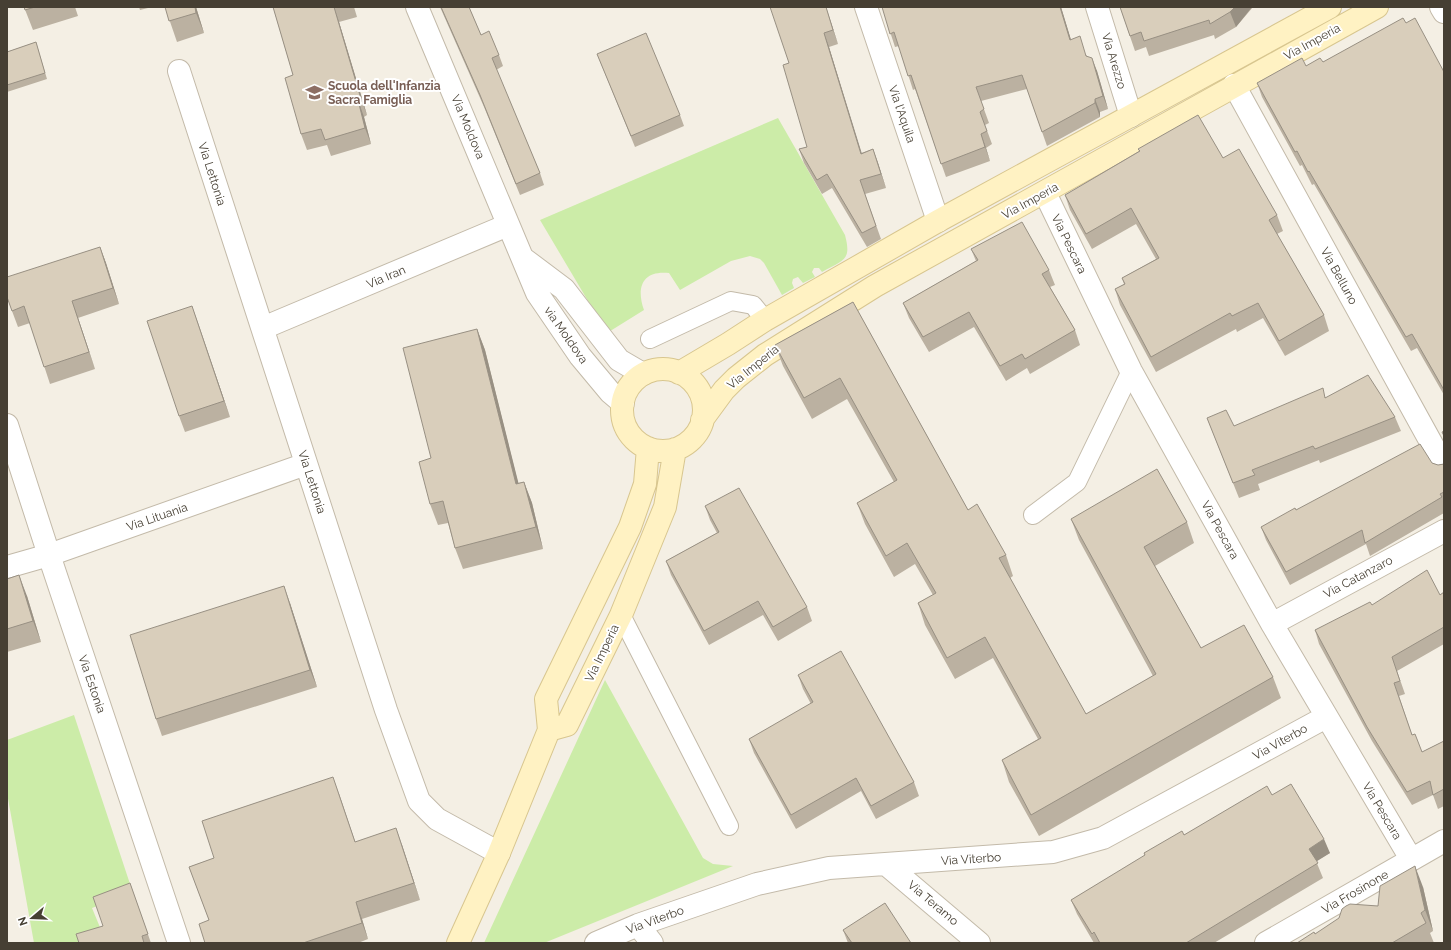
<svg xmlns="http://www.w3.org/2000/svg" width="1451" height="950" viewBox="0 0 1451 950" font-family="Raleway,sans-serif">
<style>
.green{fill:#cceca8}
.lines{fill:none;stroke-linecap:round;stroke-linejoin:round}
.lane-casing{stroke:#c3baa9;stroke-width:20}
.street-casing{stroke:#c3baa9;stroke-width:24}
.secondary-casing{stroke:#d8c68f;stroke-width:24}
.lane{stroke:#fff;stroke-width:18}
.street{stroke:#fff;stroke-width:22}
.secondary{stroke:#fff2c3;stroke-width:22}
.wall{fill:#bbb1a1}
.shaded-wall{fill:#989083}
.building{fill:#d9cebb;stroke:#989083}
.labels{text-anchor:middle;stroke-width:4;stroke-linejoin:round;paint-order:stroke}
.street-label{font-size:12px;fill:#463f33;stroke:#fff}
.education-label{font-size:12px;font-weight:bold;fill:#785e54;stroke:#fff;text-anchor:start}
</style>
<rect width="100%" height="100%" fill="#f4efe4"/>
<!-- green -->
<path class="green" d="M778 118 845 235C852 261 843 260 822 272L819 268H814L812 272 815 277 803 283 798 277 793 279 792 283 794 288 782 295 764 263 760 259 750 256 731 261 680 290 669 273C642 270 636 288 644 310L607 333 540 220Z
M605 680 703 858 713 864 733 866 544 943H484Z
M74 715 133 893 92 908 104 937 86 943H34L7 793V740Z"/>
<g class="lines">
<defs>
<path id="lane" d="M650 339 731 301 753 305 765 320
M1033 515 1077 482 1131 371
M621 615 729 826"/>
<path id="street" d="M417 7 537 293 580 356 610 392 623 403
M866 7 938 221
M1097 7 1131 116
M1441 7 1444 12
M179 71 386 710 419 801 437 819 499 853
M1234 85 1444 466
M1045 193 1131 371 1272 624 1411 859
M524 259 564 289 619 360 643 374
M263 328 508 225
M7 425 49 555 179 943
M7 567 49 555 306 464
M1272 624 1444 531
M887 865 979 943
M638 925 652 943
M596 943 638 925 757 884 829 868 1053 852 1103 838 1326 717
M1266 943 1444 841"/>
<path id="secondary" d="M622 410a41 41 0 1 1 82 0a41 41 0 1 1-82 0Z
M679 373 728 344 765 320 938 221 1330 7
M702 420 724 390 736 378 765 355 875 286 1377 7
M549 730 567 725 621 615 665 507 675 449
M458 943 499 853 549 730 546 699 630 527 645 484 648 448"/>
</defs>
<!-- lane casing -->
<use href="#lane" class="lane-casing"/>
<!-- street casing -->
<use href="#street" class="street-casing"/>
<!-- secondary casing -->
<use href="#secondary" class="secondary-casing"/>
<!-- lane -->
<use href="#lane" class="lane"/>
<!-- street -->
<use href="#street" class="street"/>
<!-- secondary -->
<use href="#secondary" class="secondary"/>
</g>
<!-- wall -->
<path class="wall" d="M24 7H75L78 16 33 30Z
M139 7H152L140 10Z
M165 7H196L204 33 177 42Z
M273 7H354L357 17 339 22 367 115 364 117 371 144 331 156 327 145 307 150 301 134 293 75Z
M440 7H469L481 35 499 55 503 66 496 70 540 173 544 185 520 195 484 107Z
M826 7 838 44 829 47 861 153 873 149 878 163 886 188 865 194 881 239 867 247 832 188 822 194 804 163 799 149 807 147 789 63Z
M882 7H1061L1071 40 1087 56 1097 71 1108 109 1100 112V117L1047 146 1027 89 981 101 989 123 985 125 992 144 986 148 990 161 946 177 915 89 913 90 899 46 895 47Z
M1120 7H1253L1236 27 1215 39 1214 35 1149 56 1146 47 1135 51Z
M1406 23 1444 72V395L1417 348 1411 351 1314 184 1312 185 1302 165 1300 166 1262 97 1257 83 1306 66 1323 62Z
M36 42 47 79 7 92V52Z
M597 54 680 115 684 126 635 147Z
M1138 149 1223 158 1277 215 1283 231 1277 234 1324 315 1329 331 1285 356 1263 318 1237 332 1236 329 1156 372 1120 305 1115 289 1124 284 1122 278 1156 259 1136 224 1092 249 1070 210 1065 195 1139 151Z
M100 247 106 263 119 304 78 318 95 369 50 384 30 323 18 327 12 311Z
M971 249 1049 270 1055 285 1050 287 1075 330 1080 345 1030 374 1027 368 1006 381 974 327 929 352 909 318 903 303 976 261Z
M853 302 968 510 1006 555 1013 576 1010 578 1086 714 1153 676 1079 540 1071 519 1187 522 1194 543 1155 566 1201 648 1273 677 1281 698 1039 836 1009 782 1002 760 1038 739 993 658 955 679 925 625 918 603 933 595 915 564 894 577 865 524 857 503 894 482 847 399 812 419 783 366 775 345Z
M192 306 230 417 185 432 179 416Z
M477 329 485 350 518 483 524 482 532 503 543 549 463 569 455 548 448 523 438 525 430 504 431 458Z
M1326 397 1395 417 1401 431 1320 463 1319 460 1258 484 1260 490 1239 498 1207 418 1234 426Z
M1432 463 1438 465 1444 464V513L1370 556 1366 544 1290 585 1266 540 1261 527 1296 510Z
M705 506 807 607 812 621 778 641 763 615 709 645 671 575 666 561 717 533 710 520Z
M7 579 27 596 41 642 7 652Z
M1444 592V644L1397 671 1405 694 1399 696 1412 735 1422 752 1444 741V806L1438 809 1433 795 1412 805 1372 741 1319 644 1315 630 1372 605 1440 595Z
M290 603 317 687 162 736 156 719Z
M798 675 914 782 919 796 876 819 861 791 796 829 754 753 749 739 811 704 803 689Z
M339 794 355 842 402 845 420 900 362 919 368 939 358 943H205L209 920 189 867 214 858Z
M1272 795 1330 853 1316 861 1323 878 1214 943H1094L1077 914 1071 900 1145 856 1144 853Z
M130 883 151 943H79L103 926Z
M1423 887 1433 931 1430 933 1434 943H1297L1315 934Z
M843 930 911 943H848Z"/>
<!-- shaded-wall -->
<path class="shaded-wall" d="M195 7H196L204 33 196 13Z
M334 7 339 22 367 115 361 99Z
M826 7 838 44 833 30Z
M1060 7H1061L1075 53 1070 40Z
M1235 7H1252L1236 27 1230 12Z
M824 33 829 47 866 167 861 154Z
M1092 58 1097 71 1108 109 1103 96Z
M1095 99 1100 112V117L1095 103Z
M358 100 364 117 371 144 365 128Z
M981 134 986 148 990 161 985 147Z
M873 149 878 163 886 188 881 174Z
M100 247 106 263 119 304 113 288Z
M72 301 78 318 95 369 89 352Z
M192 306 198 323 230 417 224 401Z
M477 329 485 350 524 505 516 484Z
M524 482 532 503 543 549 536 527Z
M19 575 27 596 41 642 33 621Z
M284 586 290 603 317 687 310 670Z
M333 777 339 794 361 859 355 842Z
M396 828 402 845 420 900 414 883Z
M1324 839 1330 853 1314 863 1309 849Z
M1415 866 1423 887 1433 931 1425 910Z
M356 902 362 919 368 939 362 923Z"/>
<!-- building -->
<path class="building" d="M24 7H35L25 10Z
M165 7H195L196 13 169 21Z
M273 7H334L361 99 358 100 365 128 325 140 321 129 301 134 285 78 293 75Z
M441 7H469L481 35 489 31 499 55 492 58 540 173 516 184 480 95Z
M770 7H826L833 30 824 33 861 154 873 149 881 174 860 180 876 226 862 233 827 174 817 180 799 149 807 147 783 65 789 63Z
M882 7H1060L1070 40 1080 36 1086 56 1092 58 1103 96 1095 99V103L1042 132 1022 75 976 87 984 109 980 112 987 131 981 134 985 147 941 164 911 75 908 76 894 32 890 34Z
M1120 7H1235L1230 12 1210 24 1209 20 1144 41 1141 32 1130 36Z
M1403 18 1406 23 1415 18 1444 72V390L1412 334 1406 337 1309 171 1308 172 1297 151 1295 152 1257 83 1302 58 1306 66 1320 58 1323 62Z
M646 33 680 115 631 136 597 54Z
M36 42 45 73 7 85V52Z
M1198 115 1223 158 1239 149 1277 215 1269 220 1324 315 1279 341 1258 303 1232 316 1230 313 1151 357 1115 289 1125 284 1122 278 1159 258 1131 208 1086 234 1065 195 1140 151 1138 149Z
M1022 222 1049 270 1042 274 1075 330 1025 359 1022 354 1000 366 969 312 923 337 903 303 978 260 971 249Z
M100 247 113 288 72 301 89 352 44 367 24 306 12 311 7 297V277Z
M853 302 968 510 977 504 1006 555 999 558 1086 714 1156 674 1071 519 1157 469 1187 522 1144 547 1201 648 1244 625 1273 677 1031 815 1002 760 1041 738 985 637 947 658 918 603 936 593 907 543 886 556 857 503 897 480 840 378 804 398 775 345Z
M192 306 224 401 179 416 147 321Z
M477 329 516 484 524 482 536 527 455 548 443 501 430 504 419 462 431 458 403 348Z
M1368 375 1395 417 1315 449 1313 446 1252 470 1255 475 1233 483 1207 418 1226 410 1234 426 1323 388 1325 398Z
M1444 431V436L1442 432Z
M1420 444 1432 463 1438 465 1444 464V492L1440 494 1442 497 1365 543 1362 530 1286 572 1261 527 1295 508 1296 510Z
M739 488 807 607 773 627 758 601 704 631 666 561 719 532 705 506Z
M1427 570 1440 595 1444 592V627L1392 657 1400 681 1394 683 1412 735 1415 734 1422 752 1444 741V789L1433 795 1430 781 1407 792 1367 727 1315 630 1370 602 1372 605Z
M19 575 33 621 7 629V579Z
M284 586 310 670 156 719 130 635Z
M841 651 914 782 871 806 856 778 791 815 749 739 813 702 798 675Z
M333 777 355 842 396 828 414 883 356 902 362 923 303 943H205L199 924 209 920 189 867 214 858 202 821Z
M1291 784 1324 839 1309 849 1318 863 1186 943H1100L1094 932 1092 934 1071 900 1145 855 1144 853 1182 831 1184 835 1267 786 1272 795Z
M1415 866 1425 910 1421 913 1426 923 1392 943H1297L1314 932 1315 934 1339 918 1342 909 1346 906 1350 904 1378 906 1380 886Z
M130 883 148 934 142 936 144 943H79L76 934 103 926 93 897Z
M885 903 911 943H852L843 930Z"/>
<!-- icons -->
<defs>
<symbol id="school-bare" viewBox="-9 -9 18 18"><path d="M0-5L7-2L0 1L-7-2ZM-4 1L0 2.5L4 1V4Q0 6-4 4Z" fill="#8d6e63" stroke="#fff" stroke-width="2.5" paint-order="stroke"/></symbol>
</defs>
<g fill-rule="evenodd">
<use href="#school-bare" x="302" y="80" width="25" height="25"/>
</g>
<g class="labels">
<!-- street labels -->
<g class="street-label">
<text transform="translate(1312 42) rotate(-29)" y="4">Via Imperia</text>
<text transform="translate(1114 61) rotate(73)" y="4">Via Arezzo</text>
<text transform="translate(902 114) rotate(71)" y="4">Via l'Aquila</text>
<text transform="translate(468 127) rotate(67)" y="4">Via Moldova</text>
<text transform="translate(212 174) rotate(72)" y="4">Via Lettonia</text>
<text transform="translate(1030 201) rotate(-29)" y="4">Via Imperia</text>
<text transform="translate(1069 244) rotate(64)" y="4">Via Pescara</text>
<text transform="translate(1339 276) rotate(61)" y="4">Via Belluno</text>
<text transform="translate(386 277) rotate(-23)" y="4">Via Iran</text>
<text transform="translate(566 335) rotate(55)" y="4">via Moldova</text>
<text transform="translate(753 367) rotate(-39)" y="4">Via Imperia</text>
<text transform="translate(312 482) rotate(72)" y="4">Via Lettonia</text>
<text transform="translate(157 517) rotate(-19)" y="4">Via Lituania</text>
<text transform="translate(1220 530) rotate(61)" y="4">Via Pescara</text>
<text transform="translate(1358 577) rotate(-28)" y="4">Via Catanzaro</text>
<text transform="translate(602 653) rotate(-64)" y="4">Via Imperia</text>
<text transform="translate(92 684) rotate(71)" y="4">Via Estonia</text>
<text transform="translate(1280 742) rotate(-29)" y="4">Via Viterbo</text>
<text transform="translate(1382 811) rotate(59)" y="4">Via Pescara</text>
<text transform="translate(971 859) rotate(-4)" y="4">Via Viterbo</text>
<text transform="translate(1355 892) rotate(-30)" y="4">Via Frosinone</text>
<text transform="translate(933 903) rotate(40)" y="4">Via Teramo</text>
<text transform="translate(655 920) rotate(-20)" y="4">Via Viterbo</text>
</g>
<!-- education labels -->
<g class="education-label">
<text x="328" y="90">Scuola dell'Infanzia<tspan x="328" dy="14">Sacra Famiglia</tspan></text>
</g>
</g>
<!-- border -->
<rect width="1451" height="950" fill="none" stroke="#463f33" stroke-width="16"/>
<!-- north arrow -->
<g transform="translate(32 918) rotate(251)" stroke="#ffffff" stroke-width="3" paint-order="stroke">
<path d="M0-3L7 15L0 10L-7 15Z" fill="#463f33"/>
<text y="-6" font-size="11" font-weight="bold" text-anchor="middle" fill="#463f33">N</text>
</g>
</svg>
